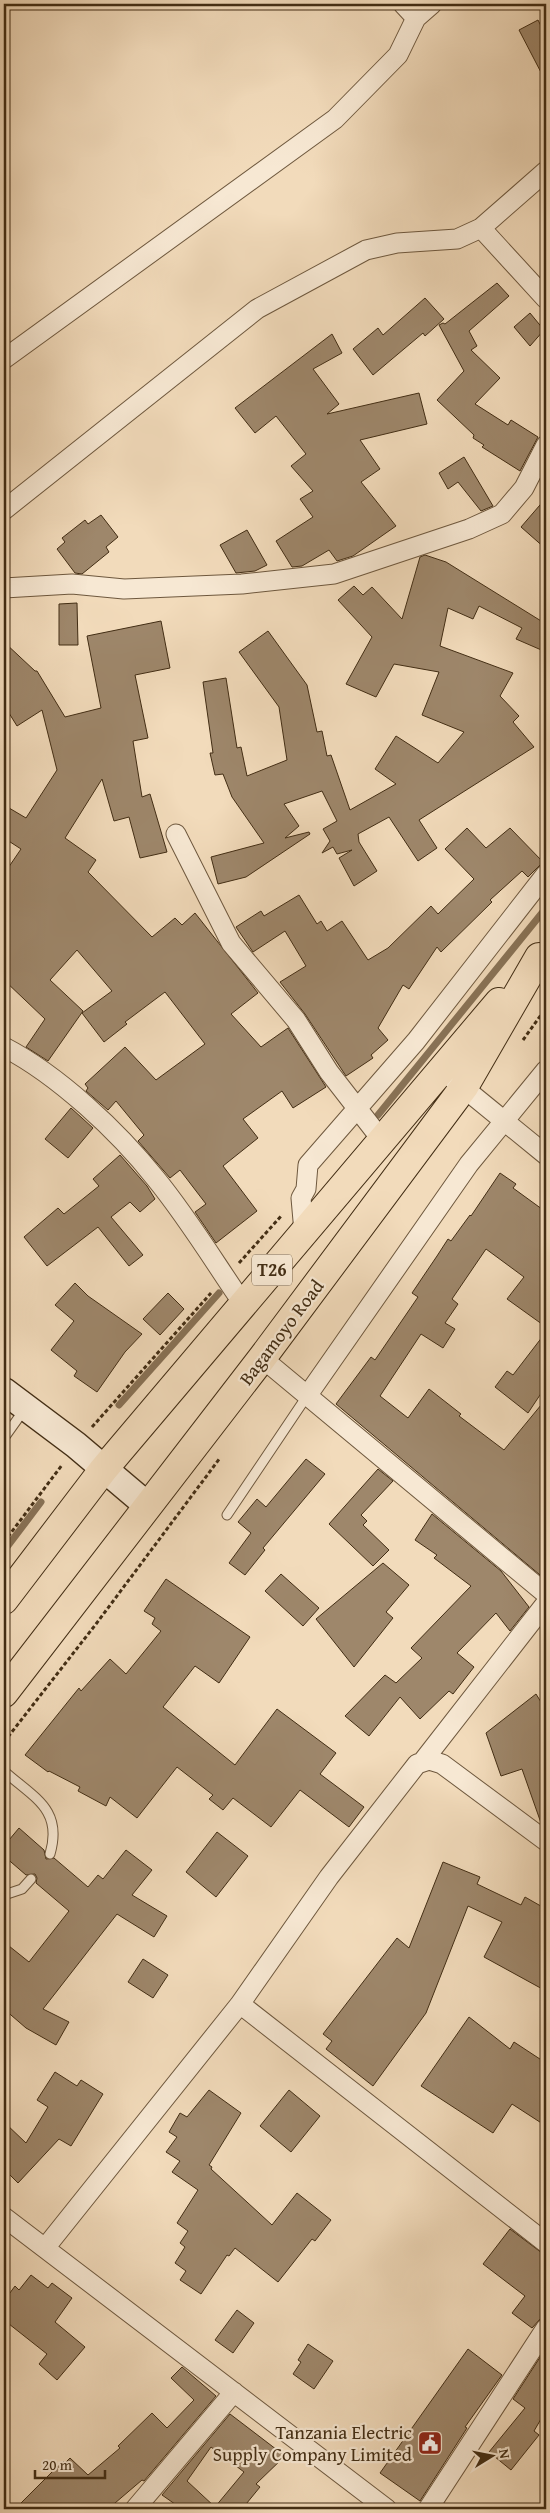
<svg xmlns="http://www.w3.org/2000/svg" width="550" height="2513" viewBox="0 0 550 2513" font-family="'Gentium Book Plus',serif">
<style>
.lines{fill:none;stroke-linecap:round;stroke-linejoin:round}
.stream{stroke:#887256;stroke-width:7}
.building{fill:#9e876b;stroke:#422d14;fill-rule:evenodd}
.lane-casing{stroke:#6e583e;stroke-width:11}
.street-casing{stroke:#6e583e;stroke-width:21}
.secondary-casing{stroke:#422d14;stroke-width:29}
.highway-casing{stroke:#422d14;stroke-width:30}
.path{stroke:#422d14;stroke-width:3;stroke-dasharray:4 2.5;stroke-linecap:butt}
.lane{stroke:#f7e8d3;stroke-width:9}
.street{stroke:#f7e8d3;stroke-width:19}
.secondary{stroke:#f7e8d3;stroke-width:26}
.highway{stroke:#f2dbbb;stroke-width:28}
.labels{text-anchor:middle;stroke-width:4.5;stroke-linejoin:round;paint-order:stroke}
.shield{fill:#f7e8d3;stroke:#78654d;stroke-width:1}
.shield-label{font-size:18px;font-weight:bold;fill:#422d14}
.street-label{font-size:19px;fill:#422d14;stroke:#f7e8d3}
.poi-label{font-size:19px;fill:#422d14;stroke:#f7e8d3;text-anchor:end}
</style>
<rect width="100%" height="100%" fill="#f2dbbb"/>
<filter id="stains"><feTurbulence type="fractalNoise" baseFrequency=".004" numOctaves="4"/><feColorMatrix values="0 0 0 0 .2 0 0 0 0 .09 0 0 0 0 .02 0 0 0 .5 -.17"/></filter>
<radialGradient id="worn" r=".72"><stop offset=".6" stop-color="#630" stop-opacity="0"/><stop offset="1" stop-color="#630" stop-opacity=".3"/></radialGradient>
<g class="lines">
<!-- stream -->
<path class="stream" d="M378 1115 546 908
M119 1405 219 1293
M4 1551 41 1502"/>
</g>
<!-- building -->
<path class="building" d="M538 20 546 36V82L519 30Z
M497 283 509 296 469 331 477 346 471 350 500 378 475 404 508 425 511 420 538 437 520 471 482 447 484 445 473 438 474 435 437 400 464 371 439 325 443 323 445 324Z
M425 298 444 319 425 336 423 333 373 375 353 349 378 328 383 335Z
M530 313 544 330 530 346 514 327Z
M332 334 342 353 313 369 339 404 327 414 419 393 427 424 360 440 380 469 361 482 396 526 353 556 337 561 329 550 302 566 292 567 276 541 313 517 300 499 313 491 291 466 306 454 276 416 255 433 235 408Z
M464 457 493 506 481 511 458 482 448 489 439 473Z
M546 498V549L521 527Z
M101 515 118 537 106 547 109 552 82 574 75 573 57 549 65 542 62 538 85 520 88 524Z
M247 530 267 565 255 571 236 573 220 545Z
M425 555 446 562 546 624V652L516 639 522 628 479 606 473 619 448 608 440 646 513 673 500 696 519 716 513 722 534 747 419 820 437 848 418 861 389 817 358 834 359 842 377 871 354 886 339 858 352 850 337 854 333 847 322 853 330 841 323 829 337 821 322 791 284 804 299 826 285 838 309 832 310 834 246 877 218 884 211 857 264 843 232 797 223 774 215 775 210 753H213L203 682 226 678 237 748 241 747 247 776 287 760 279 707 239 652 268 631 307 685 317 732 322 731 327 756 331 755 350 810 396 784 375 769 396 736 438 763 464 732 422 715 439 672 394 664 376 697 346 684 372 637 338 600 354 586 363 595 372 587 402 619 420 557Z
M77 603 78 645H59V604Z
M161 621 170 668 135 675 148 738 133 741 142 797 150 794 167 852 140 858 129 817 114 821 102 779 65 838 96 860 88 872 152 937 175 918 182 925 195 913 258 993 231 1014 261 1047 288 1028 326 1087 293 1108 282 1091 243 1119 258 1138 223 1166 257 1211 216 1243 195 1212 206 1204 180 1170 170 1178 138 1141 144 1135 116 1101 108 1110 86 1091 88 1088 85 1084 125 1047 156 1080 205 1044 165 992 125 1022 127 1024 104 1042 82 1013 112 991 77 950 50 980 83 1011 48 1061 26 1047 45 1019 4 980V874L21 849 4 838V805L26 818 57 770 42 710 17 726 4 705V642L35 671H37L65 717 101 708 87 636Z
M467 828 486 848 510 828 543 862 528 877 522 871 490 900 492 902 441 952 437 947 409 989 403 985 378 1028 388 1040 371 1055 373 1058 346 1076 305 1014 280 982 306 966 285 931 253 952 236 927 261 911 264 916 299 895 317 924 321 921 327 931 342 921 368 960 388 948 431 906 438 914 474 879 445 849Z
M71 1108 93 1128 68 1158 45 1139Z
M120 1155 147 1186 155 1199 140 1212 130 1202 111 1217 143 1255 129 1266 98 1227 47 1266 24 1237 58 1208 64 1214 99 1186 93 1179Z
M500 1173 516 1184 513 1188 546 1212V1327L507 1299 524 1277 486 1249 452 1299 458 1304 445 1323 455 1329 443 1348 421 1334 380 1396 408 1418 429 1389 461 1414 459 1416 504 1450 546 1399V1580L336 1404 371 1357 375 1360 418 1297 412 1293 437 1256 448 1239 451 1241 470 1215 471 1216Z
M75 1283 88 1296 142 1334 125 1352 97 1392 74 1376 77 1371 51 1350 74 1321 55 1305Z
M168 1293 184 1309 160 1335 143 1319Z
M546 1332V1386L528 1413 495 1387 507 1371 513 1375Z
M306 1459 325 1474 263 1548 265 1550 245 1575 229 1563 251 1533 238 1522 257 1499 266 1507Z
M378 1469 393 1481 361 1515 367 1521 363 1525 389 1550 373 1566 329 1524Z
M432 1514 501 1571 529 1607 510 1631 496 1613 457 1653 474 1667 453 1694 449 1691 420 1719 400 1697 369 1736 345 1716 385 1675 396 1683 422 1658 411 1648 471 1586 434 1558 437 1555 415 1540Z
M383 1563 409 1585 386 1612 393 1618 354 1667 316 1619Z
M281 1574 319 1608 303 1626 265 1591Z
M166 1579 250 1637 219 1683 195 1666 163 1707 235 1765 277 1709 336 1753 320 1774 364 1807 349 1827 300 1790 271 1827 233 1798 223 1810 209 1799 213 1795 177 1767 137 1818 110 1797 106 1806 78 1791 80 1787 49 1771 48 1772 25 1755 79 1688 81 1691 110 1659 126 1674 161 1631 152 1624 155 1618 144 1611Z
M536 1694 546 1710V1827L541 1823 522 1769 501 1776 486 1733Z
M19 1828 44 1850 46 1859 54 1858 88 1887 98 1875 103 1879 126 1850 152 1870 132 1895 167 1916 154 1937 117 1914 43 2009 69 2022 56 2045 26 2028 4 2009V1942L29 1962 69 1911 36 1883 37 1878 35 1874 26 1875 4 1856V1846Z
M217 1832 248 1856 216 1897 186 1872Z
M443 1862 480 1877 477 1884 521 1905 525 1897 546 1909V1991L484 1957 502 1922 468 1906 426 2013 373 2086 326 2049 332 2041 323 2034 397 1938 409 1948Z
M143 1959 168 1975 153 1998 128 1982Z
M469 2017 510 2049 514 2042 546 2063V2126L512 2104 493 2133 421 2086Z
M55 2072 77 2086 81 2080 103 2094 71 2146 59 2139 18 2183 4 2169V2122L26 2143 48 2107 37 2100Z
M209 2090 241 2113 209 2165 212 2167 211 2169 272 2225 297 2193 331 2220 315 2241 312 2239 278 2282 235 2248 229 2256 227 2255 201 2294 180 2280 186 2271 175 2263 185 2247 180 2243 188 2231 177 2223 198 2190 172 2172 180 2161 166 2152 177 2137 169 2132 180 2113 187 2117Z
M289 2090 320 2116 291 2152 260 2126Z
M510 2229 546 2256V2317L541 2318 532 2328 512 2313 525 2296 483 2264Z
M31 2275 48 2288 52 2283 72 2298 55 2322 85 2347 57 2380 39 2364 47 2354 4 2320V2301L15 2286 19 2290Z
M237 2310 254 2323 233 2353 215 2340Z
M308 2344 333 2361 314 2389 293 2374 301 2362 298 2360Z
M546 2348V2422L541 2419 534 2431 539 2435 511 2470 489 2452 525 2408 513 2399Z
M468 2349 502 2375 465 2427 467 2428 420 2501 380 2473Z
M182 2367 216 2396 144 2481 142 2480 108 2509H15L63 2461 65 2463 70 2458 88 2475 120 2448 118 2446 152 2413 167 2428 194 2400 171 2378Z
M230 2414 285 2456 256 2484 260 2487 242 2509H182L162 2495ZM211 2447 244 2472 215 2507 187 2481Z"/>
<g class="lines">
<defs>
<path id="lane" d="M4 1438 24 1410
M227 1515 307 1396
M4 1771C34 1798 63 1809 50 1854
M4 1895 22 1889 31 1879"/>
<path id="street" d="M403 4 416 18
M481 228 546 299
M4 359 335 119 398 55 416 18 432 4
M4 510 257 309 366 250 397 243 457 239 481 228 546 171
M4 588 72 584 124 589 242 584 334 574 469 529 502 514 524 488 546 445
M176 834 231 943 296 1020 329 1072 381 1139
M4 1047C58 1075 118 1131 156 1179 188 1218 215 1263 244 1305
M454 1080 546 1155
M304 1232 301 1198 306 1189 308 1165 416 1041 546 874
M262 1358 546 1594
M307 1396 469 1164 546 1070
M423 1761 546 1603
M240 2004 546 2243
M4 2217 387 2509
M45 2248 240 2004 329 1877 417 1764 429 1760 442 1764 546 1841
M135 2509 234 2392
M428 2509 546 2328"/>
<path id="secondary" d="M4 1391 76 1445 148 1506"/>
<path id="highway" d="M4 1600 103 1470 499 1002
M4 1693 262 1358 464 1087 539 957"/>
</defs>
<!-- lane casing -->
<use href="#lane" class="lane-casing"/>
<!-- street casing -->
<use href="#street" class="street-casing"/>
<!-- secondary casing -->
<use href="#secondary" class="secondary-casing"/>
<!-- highway casing -->
<use href="#highway" class="highway-casing"/>
<!-- path -->
<path class="path" d="M523 1040 546 1008
M239 1263 282 1215
M92 1427 211 1293
M4 1542 62 1465
M4 1742 96 1624 220 1458"/>
<!-- lane -->
<use href="#lane" class="lane"/>
<!-- street -->
<use href="#street" class="street"/>
<!-- secondary -->
<use href="#secondary" class="secondary"/>
<!-- highway -->
<use href="#highway" class="highway"/>
</g>
<!-- icons -->
<defs>
<symbol id="civic-square" viewBox="-11 -11 22 22"><rect x="-9" y="-9" width="18" height="18" rx="4" fill="#8f2418" stroke="#f7e8d3"/><path d="M-.6-6.5H3V-4.5H.6V-3L4-1V1h2V6H-6V1h2V-1L-.6-3ZM-1.2 2.5V6h2.4V2.5Z" fill="#fff"/></symbol>
</defs>
<g fill-rule="evenodd">
<use href="#civic-square" x="416" y="2429" width="28" height="28"/>
</g>
<g class="labels">
<!-- shield labels -->
<rect class="shield" x="252" y="1254.5" width="40" height="31" rx="4"/>
<g class="shield-label">
<text x="272" y="1276">T26</text>
</g>
<!-- street labels -->
<g class="street-label">
<text transform="translate(281 1332) rotate(-53)" y="7">Bagamoyo Road</text>
</g>
<!-- poi labels -->
<g class="poi-label">
<text x="412" y="2439">Tanzania Electric<tspan x="412" dy="22">Supply Company Limited</tspan></text>
</g>
</g>
<!-- margin -->
<rect width="550" height="2513" fill="none" stroke="#f2dbbb" stroke-width="20"/>
<rect x="5" y="5" width="540" height="2503" fill="none" stroke="#422d14" stroke-width="2.5"/>
<rect x="10" y="10" width="530" height="2493" fill="none" stroke="#422d14"/>
<!-- north arrow -->
<g transform="translate(492 2456) rotate(80)" stroke="#f7e8d3" stroke-width="4" paint-order="stroke">
<path d="M0-4L9 19L0 12L-9 19Z" fill="#422d14"/>
<text y="-8" font-size="14" font-weight="bold" text-anchor="middle" fill="#422d14">N</text>
</g>
<!-- scale -->
<path d="M35 2470v8h70v-8" fill="none" stroke="#422d14" stroke-width="2.5"/>
<text x="42" y="2470" font-size="15" fill="#422d14" stroke="#f7e8d3" stroke-width="4" paint-order="stroke">20 m</text>
<rect width="100%" height="100%" filter="url(#stains)"/>
<rect width="100%" height="100%" fill="url(#worn)"/>
</svg>
